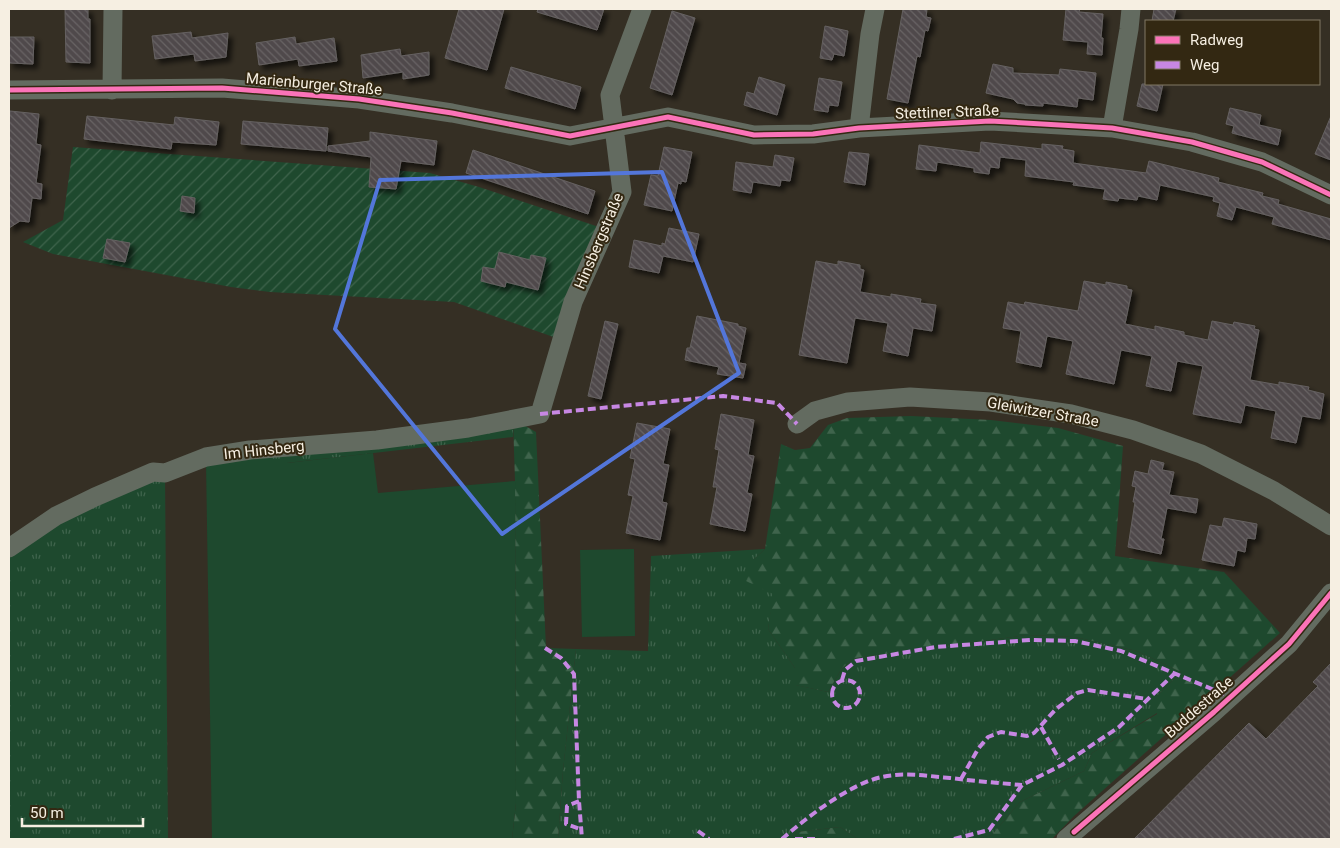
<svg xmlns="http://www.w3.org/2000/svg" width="1340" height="848" viewBox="0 0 1340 848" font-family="Roboto,sans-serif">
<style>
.grass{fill:url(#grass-tufts)}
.forest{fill:url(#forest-firs)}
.garden{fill:url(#garden-furrows)}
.pitch{fill:#1e492e}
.building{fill:url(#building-back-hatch);stroke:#656161;filter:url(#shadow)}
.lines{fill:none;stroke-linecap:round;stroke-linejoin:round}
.minor{stroke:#636b60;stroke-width:19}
.quiet{stroke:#c787e3;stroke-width:4;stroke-dasharray:8 4;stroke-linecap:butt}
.cycleway-casing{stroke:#332812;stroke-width:8}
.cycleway{stroke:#fb73b8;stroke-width:5}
.marked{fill:none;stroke:#5376da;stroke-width:4;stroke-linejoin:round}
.labels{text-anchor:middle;stroke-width:4;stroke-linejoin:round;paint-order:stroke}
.street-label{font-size:15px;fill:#f6efe2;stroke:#332812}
</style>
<defs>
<pattern id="grass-tufts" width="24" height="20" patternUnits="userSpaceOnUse" patternTransform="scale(1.25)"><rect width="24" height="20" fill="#1e492e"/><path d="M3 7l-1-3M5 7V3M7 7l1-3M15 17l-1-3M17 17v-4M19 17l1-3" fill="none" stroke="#3f644c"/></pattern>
<pattern id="forest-firs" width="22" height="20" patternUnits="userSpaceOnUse" patternTransform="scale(1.25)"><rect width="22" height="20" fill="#1e492e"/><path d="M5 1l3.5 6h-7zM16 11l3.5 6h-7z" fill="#3f644c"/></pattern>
<pattern id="garden-furrows" width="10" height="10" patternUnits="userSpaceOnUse" patternTransform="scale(1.25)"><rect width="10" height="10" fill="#1e492e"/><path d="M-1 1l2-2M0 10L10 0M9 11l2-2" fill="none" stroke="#3f644c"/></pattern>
<pattern id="building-back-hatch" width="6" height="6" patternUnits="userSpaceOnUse" patternTransform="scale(1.25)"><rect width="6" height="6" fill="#4f494b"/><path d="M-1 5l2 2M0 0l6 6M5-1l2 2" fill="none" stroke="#696465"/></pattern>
<filter id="shadow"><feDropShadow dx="4.5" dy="4.5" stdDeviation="2.5" flood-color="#0009"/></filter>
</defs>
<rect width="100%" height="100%" fill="#352f24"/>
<!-- grass -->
<path class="grass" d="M513 420V437L287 463H206Z
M165 473 168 839H9V548Z
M765 549 754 559 774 594 768 629 795 668 796 685 828 692 842 668 855 658 1027 635 1075 637 1137 651 1181 672 1157 696V713L1092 753 1084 771 1020 802 992 835 976 839H858L840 827 797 832 791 839H558L563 771 576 649 648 651 651 556Z"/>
<!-- forest -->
<path class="forest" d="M911 416 991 420 1058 428 1123 446 1115 556 1224 572 1280 633 1074 816 1052 839H976L992 835 1020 802 1084 771 1092 753 1157 714V696L1181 672 1137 651 1075 637 1027 635 855 658 842 668 828 692 795 685V668L768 629 773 594 746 581 754 559 765 549 781 444 795 450 810 448 828 425 847 418Z
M513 419 536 432 546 648 576 649 563 771 558 839H512L516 803 515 481Z
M840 827 858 839H791L797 832Z"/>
<!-- garden -->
<path class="garden" d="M73 147 430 173 479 187 605 229 562 340 454 302 270 292 231 287 53 254 23 242 63 220Z"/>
<!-- pitch -->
<path class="pitch" d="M373 453 378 493 515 481 516 803 512 839H212L206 463H287Z
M634 549 635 636 582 637 580 550Z"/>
<!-- building -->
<path class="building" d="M65 9H88V19H90V63L66 62Z
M459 9H504L487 70 445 58Z
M538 9H604L597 30 537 12Z
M903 9H927L926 17 931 18 928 31 925 30 920 57 917 56 908 103 887 99Z
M1066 9H1080L1079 12 1103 14 1101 38H1103L1102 55 1087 54 1088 42 1063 40Z
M1154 9H1176L1173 21H1152Z
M672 11 695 18 672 95 650 88Z
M825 26 848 31 844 56 834 54 832 60 820 58Z
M191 32 192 38 228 33 226 57 195 61 194 54 155 59 152 36Z
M9 37H34L33 64 9 63Z
M295 37 296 44 334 38 337 61 299 66 298 59 259 65 256 43Z
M400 49 401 56 429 52V75L403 79V72L363 78 361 55Z
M993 64 1013 68V73L1059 75 1060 69 1096 73 1093 100 1078 98 1077 107 1043 103V106L1025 105V104L1017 103 1013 99 986 93Z
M511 67 581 87 575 109 505 88Z
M759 77 785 85 777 115 744 105 747 92 754 94Z
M819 78 842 82 838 106 829 105 828 112 814 110Z
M1142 84H1163L1157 111 1137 106Z
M1230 108 1261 115 1259 125 1281 130 1278 145 1232 133 1234 126 1226 124Z
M10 111 39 114 36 144 41 145 36 183 42 184 41 199 32 198 29 222 20 221 9 228V124Z
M87 116 174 125 175 117 219 122 216 145 172 142 171 149 84 139Z
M1331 116V160L1315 154Z
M243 121 328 128 326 151 241 144Z
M370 132 437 141 434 165 401 161 396 189 369 187 371 157 328 151V146L370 141Z
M981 142 1042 149V144L1063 146 1062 149 1074 151 1073 163 1146 173 1149 161 1219 178 1218 182 1263 193 1262 196 1279 200 1278 204 1331 219V240L1272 224 1274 217 1236 207 1232 220 1217 216 1220 203 1213 201 1214 197 1160 185 1157 200 1138 196 1137 200 1119 198 1118 201 1103 199 1105 189 1073 185 1074 182 1025 176 1026 160 1000 157 999 168 990 167 989 174 974 172V168L937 162 936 171 916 169 919 145 980 153Z
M664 147 692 152 686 182 681 181V184L678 183 672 211 644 205 651 175 658 176Z
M473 150 595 191 588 214 466 173Z
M849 152 869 154 865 185 844 182Z
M775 155 794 158 790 181 781 180 780 186 753 182 751 193 733 190 736 162 773 167Z
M182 196 195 198 194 213 180 211Z
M669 228 699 234 693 262 663 256 659 273 629 267 634 240 662 246V243L665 244Z
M107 239 130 243 125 262 103 258Z
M499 252 530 260 531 255 546 258 538 290 506 282 505 287 481 281 483 267 495 269Z
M816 261 838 265V261L860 265V269L864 270 860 292 891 297V294L921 299 920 303 936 305 932 331 913 328 908 356 883 351 888 323 855 318 847 363 799 355Z
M1084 281 1106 285V282L1127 286V289L1132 290 1125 324 1155 330V326L1184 332V335L1208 340 1212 321 1233 325 1234 322 1255 326 1254 329 1259 330 1250 380 1279 385V382L1309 387 1308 390 1324 394 1320 419 1302 416 1296 443 1271 438 1276 411 1245 405 1241 423 1193 414 1203 366 1177 361 1171 391 1146 386 1152 356 1121 350 1114 384 1066 374 1073 341 1047 336 1041 367 1016 362 1021 331 1003 328 1008 302 1024 305 1025 302 1078 311Z
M697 316 738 324V326L746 328 739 363 746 364 743 378 717 374 719 367 685 360 687 348H690Z
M605 321 618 324 601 399 588 396Z
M721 414 754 420 748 455 754 456 747 493 752 494 745 531 710 524 717 487H713L719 450 715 449Z
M637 423 670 429 663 464 669 465 662 502 667 503 660 540 626 533 633 496 628 495 635 459 630 458Z
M1151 460 1164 463 1162 470 1174 472 1169 495 1198 499 1196 513 1167 508 1161 539H1164L1161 554 1128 547 1135 502H1133L1136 487 1132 486 1135 471 1148 474Z
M1224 518 1257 524 1255 539 1247 538 1245 552 1237 550 1234 566 1202 560 1210 525 1222 527Z
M1331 663V839H1134L1249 723 1266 739 1318 686 1313 682Z"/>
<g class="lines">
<!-- minor -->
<path class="minor" d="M9 90 222 88 359 99 452 113 570 136 668 117 754 135 813 134 859 128 990 121 1112 128 1192 142 1262 162 1331 195
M112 90 113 9
M859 128 870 34 875 9
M1112 128 1129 29 1131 9
M797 424 815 411 848 402 910 397 991 402 1071 414 1133 430 1201 454 1274 491 1331 526
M9 548 56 516 95 497 153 472 165 473 206 457 250 450 377 440 468 428 540 414 573 302 622 192 610 95 642 9
M1066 839 1214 712 1289 644 1331 593"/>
<!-- quiet -->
<path class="quiet" d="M540 414 723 396 777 403 797 424
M545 648 561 658 574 674 579 801 582 839
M832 694a14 14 0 1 1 28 0a14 14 0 1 1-28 0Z
M842 680 845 670 856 661 936 647 1030 640 1075 641 1121 651 1231 697
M1041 727 1059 759
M961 779 978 749 988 737 1001 732 1027 736 1034 733 1056 709 1077 693 1088 690 1147 699
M579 801 567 806 566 824 580 829
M698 831 709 839
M782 839C806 818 851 783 882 777 904 772 927 776 950 778 974 781 998 783 1022 785
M795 839H817
M954 839 989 830 1022 785 1062 765 1119 727 1174 674"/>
<defs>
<path id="cycleway" d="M9 90 222 88 359 99 452 113 570 136 668 117 754 135 813 134 859 128 990 121 1112 128 1192 142 1262 162 1331 195
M1074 832 1214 712 1289 644 1331 593"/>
</defs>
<!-- cycleway casing -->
<use href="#cycleway" class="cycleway-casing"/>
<!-- cycleway -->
<use href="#cycleway" class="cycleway"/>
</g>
<!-- marked area -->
<path class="marked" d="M662 172 739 373 502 534 335 329 380 180Z"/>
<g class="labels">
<!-- street labels -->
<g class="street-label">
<text transform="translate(314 84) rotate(5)" y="5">Marienburger Straße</text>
<text transform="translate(947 112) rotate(-2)" y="5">Stettiner Straße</text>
<text transform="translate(599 241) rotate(-67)" y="5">Hinsbergstraße</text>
<text transform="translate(1043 412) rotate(10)" y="5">Gleiwitzer Straße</text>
<text transform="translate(264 450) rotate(-6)" y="5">Im Hinsberg</text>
<text transform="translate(1199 707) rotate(-41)" y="5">Buddestraße</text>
</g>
</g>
<!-- border -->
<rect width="1340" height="848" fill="none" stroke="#f6efe2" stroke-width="20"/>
<!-- legend -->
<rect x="1145" y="20" width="175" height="65" fill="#332812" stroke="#817865"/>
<rect x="1155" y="36" width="25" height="8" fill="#fb73b8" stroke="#817865"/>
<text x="1190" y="45" font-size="15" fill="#f6efe2">Radweg</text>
<rect x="1155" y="61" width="25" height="8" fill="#c787e3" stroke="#817865"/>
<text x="1190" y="70" font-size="15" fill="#f6efe2">Weg</text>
<!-- scale -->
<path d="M22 818v8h121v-8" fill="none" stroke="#f6efe2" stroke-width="2.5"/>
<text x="30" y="818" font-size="15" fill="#f6efe2" stroke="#332812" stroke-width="4" paint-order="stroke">50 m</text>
</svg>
